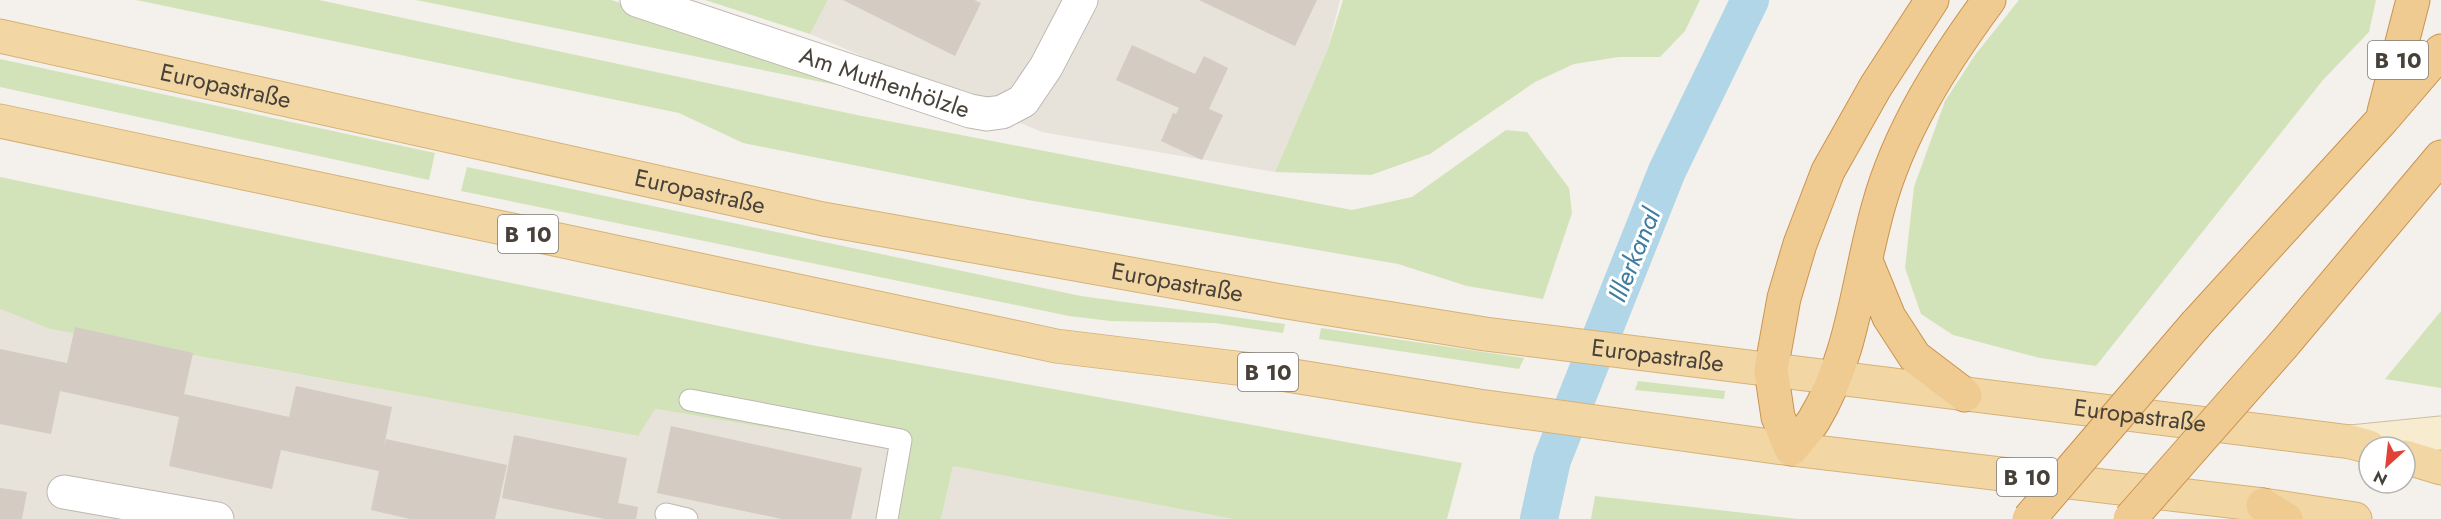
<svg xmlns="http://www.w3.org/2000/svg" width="2441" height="519" viewBox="0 0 2441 519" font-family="Jost,sans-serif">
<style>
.residential{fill:#e7e2da}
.green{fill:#d3e3b9}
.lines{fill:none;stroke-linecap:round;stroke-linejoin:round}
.canal{stroke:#b0d6e8;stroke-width:38}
.building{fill:#d4cbc2}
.service-casing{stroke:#beb7af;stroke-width:23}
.minor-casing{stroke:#beb7af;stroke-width:35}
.secondary-casing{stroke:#cdbea0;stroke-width:35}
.primary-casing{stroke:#d6b277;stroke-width:35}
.trunk-casing{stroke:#cb934e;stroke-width:35}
.service{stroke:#fff;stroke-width:21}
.minor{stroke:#fff;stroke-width:33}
.secondary{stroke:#f8ecd0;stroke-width:33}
.primary{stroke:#f2d7a5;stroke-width:33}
.trunk{stroke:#f0cb91;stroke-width:33}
.trunk-bridge-casing{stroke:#cb934e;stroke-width:35;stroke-linecap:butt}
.trunk-bridge{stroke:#f0cb91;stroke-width:33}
.labels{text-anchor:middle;stroke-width:6;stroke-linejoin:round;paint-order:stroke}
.shield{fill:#fff;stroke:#7e7a75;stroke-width:1.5}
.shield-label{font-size:22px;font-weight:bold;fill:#47413a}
.street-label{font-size:24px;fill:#47413a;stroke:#fff}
.water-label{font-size:26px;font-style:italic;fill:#3d7da0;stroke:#fff}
</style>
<rect width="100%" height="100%" fill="#f4f0eb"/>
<!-- residential -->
<path class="residential" d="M828 0H1340L1327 51 1275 172 1042 132 810 34Z
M0 309 50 329 637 436 654 409 889 448 879 519H0Z
M953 466 1233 519H941Z"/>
<!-- green -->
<path class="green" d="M136 0H319L857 115 1352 210 1412 197 1506 130 1527 132 1569 188 1572 213 1543 299 1467 286 1398 264 1028 200 743 143 679 113Z
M416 0H611L926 103Z
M705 0H828L810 34Z
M1343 0H1700L1685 31 1660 57H1619L1574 64 1535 82 1430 154 1371 175 1275 172 1327 51Z
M2019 0H2376L2369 32 2323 80 2096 366 2040 358 1953 335 1921 314 1905 268 1914 187 1945 101 1975 55Z
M0 59 435 153 429 180 0 87Z
M467 167 1081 296 1285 324 1283 333 1215 323 1110 321 1069 316 461 191Z
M0 177 811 345 1462 463 1447 519H1233L953 466 941 519H879L889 448 655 409 638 436 50 329 0 309Z
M2441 311V388L2385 379Z
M1321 328 1524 358 1519 369 1319 339Z
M1638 381 1725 391 1724 399 1635 390Z
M1595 496 1798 519H1591Z"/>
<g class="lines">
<!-- canal -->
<path class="canal" d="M1539 519 1552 460 1667 171 1750 0"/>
</g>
<!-- building -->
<path class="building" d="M843 0H974L981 3 955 56Z
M1199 0H1317L1295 46Z
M1132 45 1195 74 1204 56 1228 68 1209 109 1223 115 1202 160 1161 141 1173 113 1176 114 1179 108 1116 80Z
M75 327 193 353 184 394 289 417 296 386 392 407 383 451 386 439 507 465 495 519H410L371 510 379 471 281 450 272 489 169 466 179 417 60 391 51 434 0 424V349L67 363Z
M671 426 862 468 851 519H782L657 493Z
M514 435 627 458 618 503 638 507 636 519H605L502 498Z
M0 488 27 492 22 519H0Z"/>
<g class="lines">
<defs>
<path id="service" d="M690 400 901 440 887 519
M666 514 687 519"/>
<g id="minor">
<path id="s1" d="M637 0 970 111 987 114 1002 112 1023 101 1046 67 1081 0"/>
<path d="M64 492 217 519"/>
</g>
<path id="secondary" d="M2351 442 2441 433"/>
<g id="primary">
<path id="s2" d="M0 36 823 219 1287 302 1485 334 2351 442 2369 447"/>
<path d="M0 121 1056 346 1269 372 1479 406 1791 449 2263 505 2355 519"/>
<path d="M2405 457 2441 468"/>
</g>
<path id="trunk" d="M1932 0 1876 86 1828 171 1800 244 1784 298 1771 370 1778 417 1791 449C1798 440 1807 431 1814 420 1853 356 1858 279 1878 208 1899 131 1942 64 1989 0
M2384 112 2413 0
M1866 261 1889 317 1915 357 1965 395
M2196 324 2382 120 2441 51
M2284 344 2441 157
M2263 505 2286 519"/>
</defs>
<!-- service casing -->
<use href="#service" class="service-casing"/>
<!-- minor casing -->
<use href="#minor" class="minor-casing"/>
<!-- secondary casing -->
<use href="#secondary" class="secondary-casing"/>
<!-- primary casing -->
<use href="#primary" class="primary-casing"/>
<!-- trunk casing -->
<use href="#trunk" class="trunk-casing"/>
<!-- service -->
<use href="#service" class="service"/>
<!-- minor -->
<use href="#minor" class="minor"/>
<!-- secondary -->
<use href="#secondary" class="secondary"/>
<!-- primary -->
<use href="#primary" class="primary"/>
<!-- trunk -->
<use href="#trunk" class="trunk"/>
<defs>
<path id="trunk-bridge" d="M2029 519 2196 324
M2130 519 2284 344"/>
</defs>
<!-- trunk-bridge casing -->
<use href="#trunk-bridge" class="trunk-bridge-casing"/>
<!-- trunk-bridge -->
<use href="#trunk-bridge" class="trunk-bridge"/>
</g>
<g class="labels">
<!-- shield labels -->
<g class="shield">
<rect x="2368" y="41" width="60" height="38" rx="4.5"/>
<rect x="498" y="215" width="60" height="38" rx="4.5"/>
<rect x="1238" y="353" width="60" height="38" rx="4.5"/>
<rect x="1997" y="458" width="60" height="38" rx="4.5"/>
</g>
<g class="shield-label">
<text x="2398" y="68">B 10</text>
<text x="528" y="242">B 10</text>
<text x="1268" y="380">B 10</text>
<text x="2027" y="485">B 10</text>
</g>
<!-- street labels -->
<g class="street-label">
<text dy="8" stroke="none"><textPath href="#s1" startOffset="261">Am Muthenhölzle</textPath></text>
<text dy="8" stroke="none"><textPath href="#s2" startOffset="231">Europastraße</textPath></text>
<text dy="8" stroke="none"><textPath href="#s2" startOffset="717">Europastraße</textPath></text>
<text dy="8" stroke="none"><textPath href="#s2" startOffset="1203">Europastraße</textPath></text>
<text dy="8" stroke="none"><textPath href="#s2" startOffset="1689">Europastraße</textPath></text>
<text dy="8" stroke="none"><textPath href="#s2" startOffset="2175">Europastraße</textPath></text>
</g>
<!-- water labels -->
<g class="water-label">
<text transform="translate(1634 255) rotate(-68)" y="9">Illerkanal</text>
</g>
</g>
<!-- north arrow -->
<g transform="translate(2387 465) rotate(207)"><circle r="28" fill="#ffffff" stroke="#b5b3b0" stroke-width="1.5"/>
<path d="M0-4.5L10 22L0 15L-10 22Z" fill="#e04236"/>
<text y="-9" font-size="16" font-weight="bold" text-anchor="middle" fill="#47413a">N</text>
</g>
</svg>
